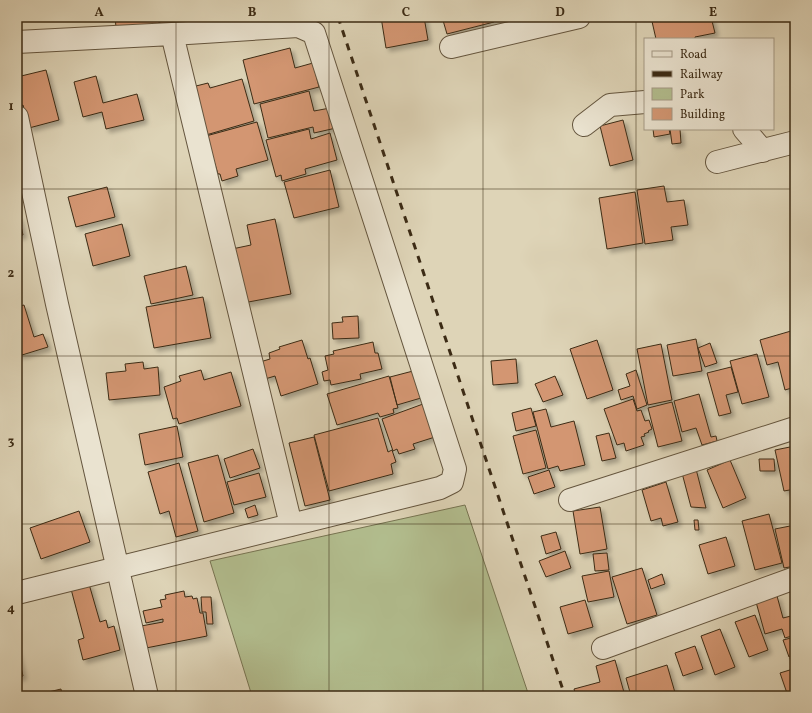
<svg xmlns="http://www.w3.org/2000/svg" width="812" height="713" viewBox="0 0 812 713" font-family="Vollkorn,serif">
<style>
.green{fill:#b2bd8e;stroke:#777452}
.building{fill:#d39672;stroke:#3c2b15;filter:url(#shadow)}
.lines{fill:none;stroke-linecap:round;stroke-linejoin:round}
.minor-casing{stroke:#64553e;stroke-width:24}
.minor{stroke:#eae3d0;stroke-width:22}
.rail{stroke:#3c2b15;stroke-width:3;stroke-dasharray:7 7;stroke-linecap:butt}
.grid{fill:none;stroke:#3c2b15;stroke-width:1;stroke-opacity:0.55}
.neatline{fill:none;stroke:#3c2b15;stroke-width:1.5}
.grid-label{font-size:13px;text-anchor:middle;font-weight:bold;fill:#3c2b15}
</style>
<defs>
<filter id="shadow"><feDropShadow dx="3.5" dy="3.5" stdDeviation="2" flood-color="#0004"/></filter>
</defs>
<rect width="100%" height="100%" fill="#ded4b7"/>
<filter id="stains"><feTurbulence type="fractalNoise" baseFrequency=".005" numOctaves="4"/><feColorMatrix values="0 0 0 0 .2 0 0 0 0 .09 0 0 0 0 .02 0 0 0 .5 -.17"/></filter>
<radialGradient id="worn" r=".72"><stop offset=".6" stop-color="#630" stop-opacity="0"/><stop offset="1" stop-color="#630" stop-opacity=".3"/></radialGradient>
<!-- green -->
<path class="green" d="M465 505 529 696H252L210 561Z"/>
<!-- building -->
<path class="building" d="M115 17H159V24L116 27Z
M159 17H206V23L160 24Z
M208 17H253V20L208 23Z
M381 17H424L428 40 386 48Z
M442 17H493L494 22 447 34Z
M494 17H510L495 21Z
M651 17H711L715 33 695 37V39H656Z
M290 48 295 68 313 63 319 87 254 104 243 60Z
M46 70 59 120 29 128 23 105 18 107 17 103V77Z
M96 76 103 103 137 94 144 120 106 129 102 112 83 117 74 82Z
M242 79 254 121 206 135 192 87 208 83 210 88Z
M309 91 314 111 330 108 336 128 314 133 313 127 268 138 260 104Z
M623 120 633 160 610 166 600 126Z
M257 122 268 160 236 169 238 176 222 181 220 174H218L206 136Z
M309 129 311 139 330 133 337 160 305 169 306 174 282 181 281 175 276 177 266 140Z
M653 129H669L670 134 654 137Z
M670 129H680L681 143 672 144Z
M330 170 339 207 294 218 284 182Z
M664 186 667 202 684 200 688 225 671 227 673 240 645 244 637 190Z
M107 187 115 217 76 227 68 197Z
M635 192 643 243 607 249 599 198Z
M17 217H19L23 235 17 236Z
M275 219 291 294 243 303 232 249 251 245 247 225Z
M122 224 130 256 93 266 85 234Z
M186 266 193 295 151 304 144 276Z
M203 297 211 338 154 348 146 307Z
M24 305 34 337 43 334 48 347 22 355V354L17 355V307Z
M358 316 359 338 333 339 332 323 343 322 342 317Z
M791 331 795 344V387L785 390 778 362 767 365 760 340Z
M696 339 702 371 673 376 667 345Z
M302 340 308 359 310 358 318 384 281 396 275 376 265 379 260 362 270 359 269 353 280 349 279 347Z
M597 340 613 390 587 399 570 349Z
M373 342 375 353H378L382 369 360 374 361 379 331 385 330 380 324 381 322 372 328 370 325 356 334 354 333 351Z
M710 343 717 363 705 367 698 348Z
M661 344 672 400 648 405 637 349Z
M757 354 769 397 742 404 730 361Z
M516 359 518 383 493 385 491 361Z
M143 362 144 369 158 367 160 395 109 400 106 373 126 371 125 364Z
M731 367 738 392 726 395 731 413 719 416 707 373Z
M201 370 204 380 231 372 241 406 179 424 177 418 173 419 164 387 181 381 179 376Z
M636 370 647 405 637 409 633 396 621 400 618 390 630 386 626 374Z
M413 371 421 398 397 405 390 377Z
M389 376 398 408 393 409 394 413 380 417 378 413 337 425 327 394Z
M555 376 563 395 543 402 535 384Z
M699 394 711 437 716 436 717 441 702 445 696 428 682 432 674 401Z
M633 399 637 411 641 410 645 421 649 420 652 429 648 431 649 432 644 434 645 436 641 437 644 445 626 451 624 443 617 445 604 409Z
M672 402 682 441 658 447 648 408Z
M423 404 435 437 413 444 415 449 399 454 397 449 393 451 382 419Z
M531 408 536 426 516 431 512 413Z
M546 409 551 427 574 421 585 465 560 471 558 466 548 469 533 412Z
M378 418 388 452 392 450 396 462 391 464 393 474 329 491 314 435Z
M177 426 183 457 145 465 139 434Z
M536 430 546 468 523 474 513 436Z
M609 433 616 458 602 461 596 436Z
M314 437 330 500 305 506 289 443Z
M795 446V489L784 491 775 450Z
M253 449 260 468 230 478 224 459Z
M218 455 234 513 204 522 188 463Z
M759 459H774L775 471H760Z
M730 460 746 498 723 508 707 470Z
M179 463 198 531 176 537 169 511 160 514 148 472Z
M696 469 706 508 691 507 682 473Z
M549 470 555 487 534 494 528 477Z
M259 473 266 497 234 505 227 482Z
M666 482 678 522 663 526 661 518 651 521 642 490Z
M255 505 258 515 248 518 245 509Z
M600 507 607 549 580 554 573 511Z
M79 511 90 542 41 559 30 528Z
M769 514 782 563 755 570 742 521Z
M694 520H698L699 530H695Z
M795 525V566L784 568 775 529Z
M556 532 561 549 546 554 541 536Z
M726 537 735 566 708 574 699 545Z
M565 551 571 568 546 577 539 561Z
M607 553 609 570 595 571 593 554Z
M642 568 657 615 627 624 612 577Z
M609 571 614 597 588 602 582 576Z
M662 574 665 584 651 589 648 580Z
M89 584 100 622 106 620 108 628 114 626 120 650 83 660 78 640 84 638 71 589Z
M184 591 185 597 192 596 193 599 197 598 200 613H203L207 636 146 648 141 626 163 622V619L146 623 143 611 162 607 160 600 166 599 165 595Z
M777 596 783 618 795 615V635L785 638 782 629 765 634 756 602Z
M201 597H211L213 624H207L206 612H202Z
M585 600 593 627 568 634 560 607Z
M755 615 768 650 749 657 735 622Z
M720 629 735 667 715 675 701 636Z
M795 637V655L789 657 783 640Z
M695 646 703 669 683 676 675 653Z
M17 650 23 676 17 678Z
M795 656V668H794L790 658Z
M615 660 625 696H576L574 689 600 682 596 666Z
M667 665 676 696H631L626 678Z
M793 669 795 676V696H788L780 673Z
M61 689 62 696H32Z"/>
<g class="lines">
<defs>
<path id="minor" d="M172 34 291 525
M17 42 172 34 298 26 314 33 455 469 452 482 440 488 17 593
M451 47 579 17
M17 117 57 304 147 696
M584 125 610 105 645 102
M744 129 763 151
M717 162 795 142
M570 500 795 428
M603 648 795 578"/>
</defs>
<!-- minor casing -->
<use href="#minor" class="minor-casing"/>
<!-- minor -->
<use href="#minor" class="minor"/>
<!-- rail -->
<path class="rail" d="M338 17 565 696"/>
</g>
<!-- grid -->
<path class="grid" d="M176 17V696M329 17V696M483 17V696M636 17V696M17 189H795M17 356H795M17 524H795"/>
<!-- margin -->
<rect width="812" height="713" fill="none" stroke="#ded4b7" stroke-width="44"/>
<!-- legend -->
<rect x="644" y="38" width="130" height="92" fill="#eae3d0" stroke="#a49985"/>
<rect x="652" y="51" width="20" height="6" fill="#eae3d0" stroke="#a49985"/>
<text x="680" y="58" font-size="12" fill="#3c2b15">Road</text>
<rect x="652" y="71" width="20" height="6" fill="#3c2b15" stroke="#a49985"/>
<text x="680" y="78" font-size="12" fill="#3c2b15">Railway</text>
<rect x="652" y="88" width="20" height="12" fill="#b2bd8e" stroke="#a49985"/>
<text x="680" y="98" font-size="12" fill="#3c2b15">Park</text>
<rect x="652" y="108" width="20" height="12" fill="#d39672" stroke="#a49985"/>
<text x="680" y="118" font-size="12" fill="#3c2b15">Building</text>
<rect x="22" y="22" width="768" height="669" class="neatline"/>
<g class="grid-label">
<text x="99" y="16">A</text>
<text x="252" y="16">B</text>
<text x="406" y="16">C</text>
<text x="560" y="16">D</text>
<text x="713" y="16">E</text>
<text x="11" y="110">1</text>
<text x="11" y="277">2</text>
<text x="11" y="445">3</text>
<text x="11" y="612">4</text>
</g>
<rect width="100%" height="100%" filter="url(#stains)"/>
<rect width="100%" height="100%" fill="url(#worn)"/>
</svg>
